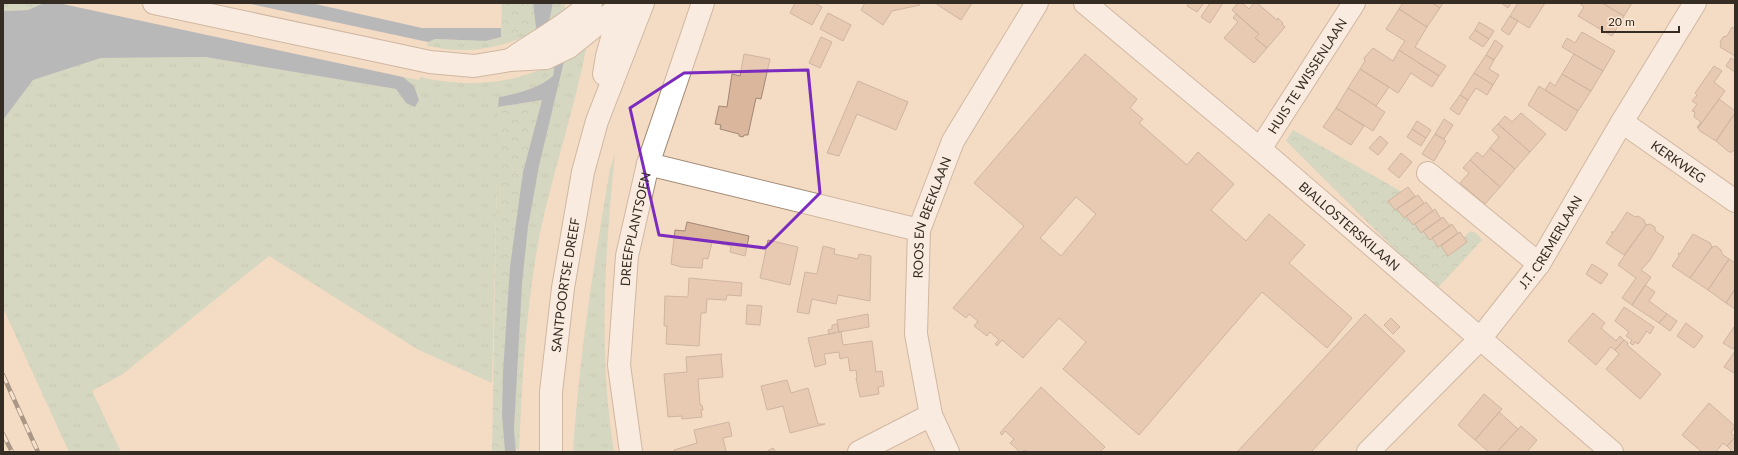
<svg xmlns="http://www.w3.org/2000/svg" width="1738" height="455" viewBox="0 0 1738 455" font-family="Lato,sans-serif">
<style>
.grass{fill:url(#grass-tufts)}
.forest{fill:url(#forest-crowns)}
.water{fill:#718fab}
.building{fill:#dab69d;stroke:#a18775;fill-rule:evenodd}
.lines{fill:none;stroke-linecap:round;stroke-linejoin:round}
.minor-casing{stroke:#a48d77;stroke-width:24}
.minor{stroke:#fff;stroke-width:22}
.rail-casing{stroke:#4e4338;stroke-width:4.5}
.rail{stroke:#fde9d6;stroke-width:3;stroke-dasharray:9;stroke-linecap:butt}
.marked{fill:none;stroke:#7b2cbf;stroke-width:3;stroke-linejoin:round}
.labels{text-anchor:middle;stroke-width:4;stroke-linejoin:round;paint-order:stroke}
.street-label{font-size:13px;fill:#352c23;stroke:#fde9d6}
</style>
<defs>
<pattern id="grass-tufts" width="24" height="20" patternUnits="userSpaceOnUse"><rect width="24" height="20" fill="#b0d3ba"/><path d="M3 7l-1-3M5 7V3M7 7l1-3M15 17l-1-3M17 17v-4M19 17l1-3" fill="none" stroke="#98b5a0"/></pattern>
<pattern id="forest-crowns" width="20" height="18" patternUnits="userSpaceOnUse"><rect width="20" height="18" fill="#b0d3ba"/><path d="M2 6a3 3 0 1 1 6 0M12 15a3 3 0 1 1 6 0" fill="none" stroke="#98b5a0"/></pattern>
</defs>
<rect width="100%" height="100%" fill="#f4dbc4"/>
<!-- grass -->
<path class="grass" d="M3 3H44L28 10 3 11Z
M553 3H563L567 13 549 22Z
M536 28 538 30C516 43 483 51 457 50 447 50 437 47 427 46L428 42 434 39 486 41Z
M587 44C575 109 552 173 539 238 526 308 522 380 519 451L515 447 514 430C517 362 518 294 528 227 537 169 550 113 565 57Z
M205 57 396 89 406 103 419 100 414 86 403 77 419 80 420 77C468 88 511 85 555 63L553 76C537 89 519 93 499 97L492 383 417 349 269 256 123 374 92 391 121 452H69L3 308V120L33 80 101 58Z
M615 154C605 253 598 353 614 452H573C579 357 594 263 610 169Z"/>
<!-- forest -->
<path class="forest" d="M502 3H533L536 28 501 37Z
M542 100 523 172 502 416 505 452H492L498 107Z
M1293 130 1404 193 1406 191 1459 243 1470 231 1476 233 1482 240 1436 290 1286 141Z"/>
<!-- water -->
<path class="water" d="M44 3H58L403 77 414 86 419 100 415 107 406 103 396 89 205 57 101 58 33 80 3 120V11L28 10Z
M246 3H311L422 28H501V37L486 41 435 39 428 42Z
M533 3H553L549 22 565 57 539 166 528 227 522 283 514 430 516 452H505L502 416 503 372 510 267 523 172 542 100 498 107 499 97C519 93 537 89 553 76L555 62 536 28Z"/>
<!-- building -->
<path class="building" d="M795 3H814L822 7 812 25 790 13Z
M865 3H919L920 5 892 11 883 25 861 10Z
M935 3H972L961 20Z
M1189 3H1204L1197 12 1187 6Z
M1210 3H1223L1210 23 1201 17Z
M1238 3H1242L1249 9 1254 3H1257L1277 20 1278 18 1283 23 1282 24 1285 27 1267 48 1255 38 1259 34 1232 10Z
M1403 3H1432L1440 8 1427 27 1399 9Z
M1432 3H1443L1440 8Z
M1501 3H1511L1508 8Z
M1518 3H1545L1529 28 1510 16Z
M1579 3H1602L1624 16 1612 36 1578 16 1584 7Z
M1602 3H1632L1624 16Z
M1399 9 1427 27 1415 47 1446 66 1439 76 1399 50 1405 41 1386 29Z
M828 13 851 25 843 41 820 29Z
M1236 14 1259 34 1255 38 1267 48 1254 63 1224 38 1238 22 1233 18Z
M1510 16 1518 21 1509 35 1501 30Z
M1479 22 1494 31 1489 39 1475 30Z
M1732 27 1735 29V56L1720 47 1721 45 1720 42 1723 37 1727 36Z
M1475 30 1489 39 1483 47 1469 38Z
M1582 32 1615 51 1603 71 1562 47 1567 38 1575 43Z
M821 37 832 42 820 68 809 63Z
M1495 40 1503 46 1494 60 1486 55Z
M1373 48 1393 61 1399 50 1439 76 1432 87 1411 73 1398 93 1360 69 1365 61 1364 58Z
M744 54 770 59 761 99 756 98 748 135H744L743 137 739 136V134L720 129 721 125 715 124 719 106 727 107 732 74 740 76Z
M1085 54 1137 99 1130 108 1143 119 1139 123 1187 165 1198 152 1234 184 1211 210 1246 241 1269 214 1305 245 1289 263 1352 318 1327 348 1262 292 1139 435 1063 369 1086 342 1059 318 1023 358 1002 340 997 346 995 344 999 340 990 332 987 336 974 326 978 321 969 314 966 318 953 308 1024 226 974 183ZM1076 197 1096 214 1061 256 1040 238Z
M1574 54 1603 71 1591 91 1562 74Z
M1486 55 1494 60 1489 69 1499 75 1493 85 1474 73Z
M1731 58 1735 61V72L1726 66Z
M1714 66 1722 71 1714 82 1725 91 1698 128 1697 127 1701 122 1694 117 1695 112 1692 111 1697 104 1692 101 1697 95 1695 93Z
M1360 69 1389 87 1376 106 1348 88Z
M1474 73 1493 85 1487 95 1476 88 1468 100 1460 95Z
M1562 74 1591 91 1578 111 1545 90 1550 82 1555 86Z
M858 81 908 102 896 130 857 114 839 156 827 153Z
M1539 86 1578 111 1566 131 1528 105Z
M1348 88 1385 112 1373 131 1336 108Z
M1460 95 1468 100 1459 115 1450 109Z
M1719 99 1735 111V113L1716 141 1700 131 1698 128Z
M1336 108 1364 126 1351 145 1323 127Z
M1521 113 1546 134 1530 152 1498 124 1505 116 1512 122Z
M1735 113V149L1732 152H1729L1716 141Z
M1444 119 1453 125 1444 139 1435 134Z
M1417 121 1431 130 1426 138 1412 129Z
M1498 124 1530 152 1515 169 1490 148 1499 137 1492 130Z
M1412 129 1426 138 1421 146 1407 137Z
M1435 134 1446 141 1434 161 1422 154Z
M1380 136 1388 143 1378 155 1369 148Z
M1490 148 1515 169 1500 187 1470 160 1477 152 1483 157Z
M1401 153 1412 162 1399 178 1388 169Z
M1470 160 1500 187 1485 204 1460 183 1469 173 1463 168Z
M1408 187 1415 196 1395 210 1388 201Z
M1418 195 1424 203 1404 218 1397 209Z
M1426 202 1433 211 1413 225 1406 216Z
M1435 209 1441 219 1421 233 1415 224Z
M1627 212 1635 217 1638 216 1644 220 1646 225 1624 255 1606 243 1613 233 1611 232H1614Z
M1443 217 1450 226 1430 240 1423 231Z
M687 222 749 236 745 256 730 252 731 246 712 242 708 259 703 258 702 268 681 267 671 264 675 230 685 231Z
M1452 224 1458 233 1438 247 1432 238Z
M1650 224 1655 227V231L1664 237 1650 260 1641 270 1651 277 1632 305 1622 298 1636 278 1618 265 1646 225Z
M1460 232 1467 242 1448 256 1441 246Z
M1693 234 1710 243 1712 247 1690 278 1672 266 1679 256 1678 253 1680 254Z
M768 240 798 247 790 285 760 278Z
M823 246 835 249 834 254 858 259 859 254 871 256 870 301 838 295 836 304 812 299 809 314 797 312 805 272 817 274Z
M1716 246 1721 250 1722 254 1729 259 1708 290 1690 278 1712 247Z
M1729 259 1735 263V289L1726 303 1708 290Z
M1592 264 1608 274 1601 284 1586 274Z
M689 278 742 283 741 296 727 295 726 300 707 299 706 313H701L699 346 666 344 667 326H664L665 296 688 297Z
M1645 285 1655 292 1649 301 1667 314 1659 323 1632 305Z
M1735 289V309L1726 303Z
M747 305 762 306 760 325 746 324Z
M1624 307 1654 327 1650 334 1647 331 1638 344 1635 342 1633 345 1630 343 1632 340 1626 336 1629 332 1615 321Z
M1593 313 1605 323 1601 328 1616 341 1620 336 1624 340 1615 350 1611 347 1596 365 1568 341Z
M868 314 869 327 839 332 837 320Z
M1365 314 1405 351 1311 452H1237Z
M1667 314 1677 321 1670 331 1659 323Z
M1391 318 1400 327 1393 334 1384 325Z
M1686 323 1703 336 1694 348 1677 336Z
M837 324 839 332 829 334 828 330 832 329V325Z
M1734 327 1735 346 1733 349 1723 343Z
M839 332H841L843 345 872 341 876 372 882 371 884 386 878 387 879 394 860 397 856 378H857L856 370 850 371 848 357 840 359 839 352 824 354 826 364 815 367 808 338Z
M1624 340 1628 343 1627 345 1661 374 1640 399 1606 369 1619 354 1615 350Z
M1735 351V371L1734 373 1724 367Z
M722 354 721 356 723 377 698 379 700 405H702L703 410H701L702 417 682 419V416L668 417 664 374 687 372 686 357Z
M787 380 791 393 808 388 818 424H825L790 433 783 406 767 410 761 386Z
M1041 387 1105 447 1100 452H1028L1026 450 1020 452 1010 443 1014 439 1005 431 1002 435 1000 433Z
M1484 394 1502 409 1475 440 1458 425Z
M1709 403 1735 426 1731 433 1735 437 1727 446 1723 443 1716 452H1702L1682 435Z
M1499 412 1518 429 1497 452H1489L1475 440Z
M729 422 732 436 723 438 726 451 728 452H674V450L697 443 694 430Z
M1521 426 1537 440 1527 452H1497Z
M1735 437V452H1729L1731 450 1727 446Z
M773 448 776 452H766Z"/>
<g class="lines">
<defs>
<g id="minor">
<path d="M154 3 430 62 474 66 510 60 546 58 569 47 624 3"/>
<path id="s1" d="M1085 3 1260 149 1612 452"/>
<path d="M510 60C537 41 566 26 591 3"/>
<path d="M604 74 607 56 622 3"/>
<path id="s2" d="M1622 122 1735 201"/>
<path id="s3" d="M1260 149 1354 3"/>
<path d="M648 164 703 3"/>
<path d="M1428 173 1539 264"/>
<path id="s4" d="M551 452V392L563 288 583 172 597 121 643 3"/>
<path id="s5" d="M631 452 619 365 627 256 648 164 919 230"/>
<path d="M859 452 931 415"/>
<path id="s6" d="M948 452 931 415 916 334 919 230 953 141 1037 3"/>
<path id="s7" d="M1368 452 1479 340 1539 264 1622 122 1695 3"/>
</g>
</defs>
<!-- minor casing -->
<use href="#minor" class="minor-casing"/>
<!-- minor -->
<use href="#minor" class="minor"/>
<defs>
<path id="rail" d="M3 375 38 452
M3 434 12 452"/>
</defs>
<!-- rail casing -->
<use href="#rail" class="rail-casing"/>
<!-- rail -->
<use href="#rail" class="rail"/>
</g>
<!-- marked area -->
<path d="M0 0H1738V455H0ZM808 70 820 193 765 248 659 235 630 108 684 73Z" fill="#f4dbc4" fill-opacity=".55" fill-rule="evenodd"/>
<path class="marked" d="M808 70 820 193 765 248 659 235 630 108 684 73Z"/>
<g class="labels">
<!-- street labels -->
<g class="street-label">
<text dy="5" stroke="none"><textPath href="#s3" startOffset="87">HUIS TE WISSENLAAN</textPath></text>
<text dy="5" stroke="none"><textPath href="#s2" startOffset="69">KERKWEG</textPath></text>
<text dy="5" stroke="none"><textPath href="#s6" startOffset="242">ROOS EN BEEKLAAN</textPath></text>
<text dy="5" stroke="none"><textPath href="#s1" startOffset="346">BIALLOSTERSKILAAN</textPath></text>
<text dy="5" stroke="none"><textPath href="#s5" startOffset="225">DREEFPLANTSOEN</textPath></text>
<text dy="5" stroke="none"><textPath href="#s7" startOffset="279">J.T. CREMERLAAN</textPath></text>
<text dy="5" stroke="none"><textPath href="#s4" startOffset="168">SANTPOORTSE DREEF</textPath></text>
</g>
</g>
<!-- border -->
<rect width="1738" height="455" fill="none" stroke="#352c23" stroke-width="8"/>
<!-- scale -->
<path d="M1602 26v6h77v-6" fill="none" stroke="#352c23" stroke-width="2"/>
<text x="1608" y="26" font-size="12" fill="#352c23" stroke="#fde9d6" stroke-width="3" paint-order="stroke">20 m</text>
</svg>
